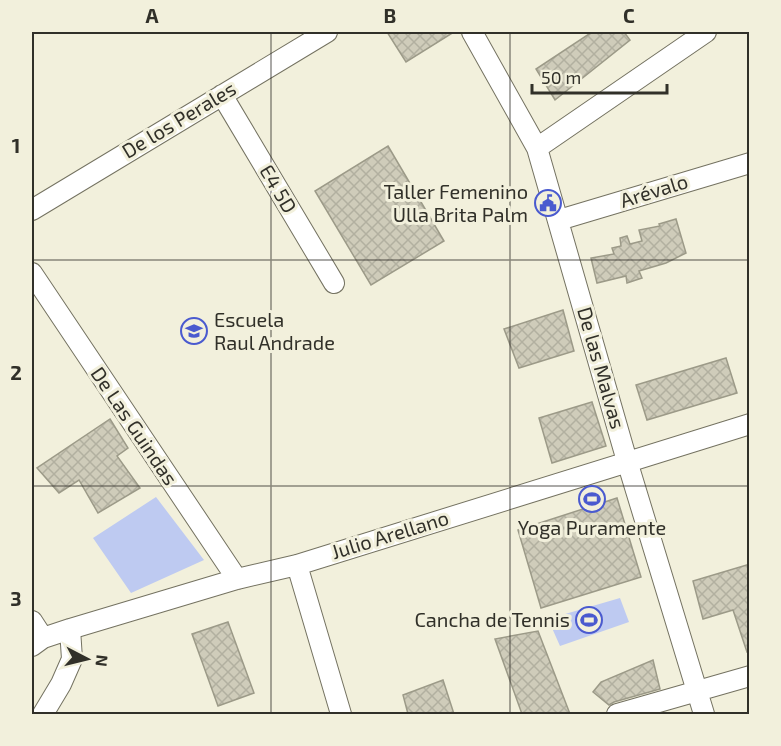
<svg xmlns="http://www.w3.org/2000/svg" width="781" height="746" viewBox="0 0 781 746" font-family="'Exo 2',sans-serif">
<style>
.grass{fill:#becaf1}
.building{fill:url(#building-cross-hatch);stroke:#9c9a88;stroke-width:1.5}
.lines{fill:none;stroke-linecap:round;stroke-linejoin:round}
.minor-casing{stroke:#747261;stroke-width:22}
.minor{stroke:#fff;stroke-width:20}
.grid{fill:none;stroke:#313029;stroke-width:1.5;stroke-opacity:0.55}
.labels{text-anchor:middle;stroke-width:6;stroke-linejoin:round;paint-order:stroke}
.street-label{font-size:20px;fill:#313029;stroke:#f2f0dc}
.poi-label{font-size:20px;fill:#313029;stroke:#f2f0dc;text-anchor:end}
.neatline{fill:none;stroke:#313029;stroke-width:2}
.grid-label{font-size:20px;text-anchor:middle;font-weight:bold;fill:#313029}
</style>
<defs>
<pattern id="building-cross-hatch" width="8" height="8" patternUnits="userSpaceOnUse" patternTransform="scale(1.5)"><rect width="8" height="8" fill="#cfccba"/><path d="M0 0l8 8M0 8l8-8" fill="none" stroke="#b2b0a0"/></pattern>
</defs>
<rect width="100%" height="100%" fill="#f2f0dc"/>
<!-- grass -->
<path class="grass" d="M156 497 204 560 131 593 93 538Z
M620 598 629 622 560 646 548 619Z"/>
<!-- building -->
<path class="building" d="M387 32H454L406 62Z
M592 32H624L630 40 555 100 536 69Z
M388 146 444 241 371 285 315 191Z
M676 219 686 253 666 263 639 271 642 278 627 283 626 276 597 283 591 258 614 254 612 248 621 246 620 238 627 236 630 244 642 241 639 230 660 226 659 224Z
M563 310 574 351 519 368 504 329Z
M726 358 737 393 647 420 636 385Z
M592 402 606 446 552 463 539 418Z
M110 419 128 448 117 456 140 488 98 513 79 480 59 493 37 468Z
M617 498 641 577 541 608 518 530Z
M750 564V651L747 652 733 610 703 619 693 581Z
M228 622 254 693 218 706 192 634Z
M538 631 570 714H522L495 639Z
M653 660 660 689 614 702 609 705 593 692 601 682Z
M443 680 454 714H408L403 695Z"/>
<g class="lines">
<defs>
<path id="minor" d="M472 32 537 148 627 461 704 714
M222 95 334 283
M537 148 706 32
M32 210 327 32
M559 220 750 163
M32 273 237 579
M297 565 341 714
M32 621 43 638
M32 646 43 638 70 629 237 579 297 565 750 424
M43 714 61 684 72 659 70 629
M617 714 750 676"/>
</defs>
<!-- minor casing -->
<use href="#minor" class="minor-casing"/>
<!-- minor -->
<use href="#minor" class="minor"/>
</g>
<!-- grid -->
<path class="grid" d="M271 32V714M510 32V714M32 260H750M32 486H750"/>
<!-- icons -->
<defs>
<symbol id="civic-ring" viewBox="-11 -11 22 22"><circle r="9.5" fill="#f2f0dc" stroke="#4a5acf" stroke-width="1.5"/><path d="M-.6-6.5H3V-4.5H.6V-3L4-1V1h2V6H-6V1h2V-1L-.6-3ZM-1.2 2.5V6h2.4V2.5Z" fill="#4a5acf"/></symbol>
<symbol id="university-ring" viewBox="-11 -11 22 22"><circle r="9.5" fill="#f2f0dc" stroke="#4a5acf" stroke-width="1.5"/><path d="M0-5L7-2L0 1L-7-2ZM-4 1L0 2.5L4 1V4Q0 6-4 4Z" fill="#4a5acf"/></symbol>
<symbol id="stadium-ring" viewBox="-11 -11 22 22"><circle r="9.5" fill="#f2f0dc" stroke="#4a5acf" stroke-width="1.5"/><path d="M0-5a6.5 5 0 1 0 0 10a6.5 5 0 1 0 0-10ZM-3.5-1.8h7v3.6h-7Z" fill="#4a5acf"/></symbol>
</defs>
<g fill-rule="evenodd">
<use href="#civic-ring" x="533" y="188" width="30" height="30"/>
<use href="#university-ring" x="179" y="316" width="30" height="30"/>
<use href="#stadium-ring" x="577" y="484" width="30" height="30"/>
<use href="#stadium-ring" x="574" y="605" width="30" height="30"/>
</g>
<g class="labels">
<!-- street labels -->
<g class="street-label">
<text transform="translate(179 120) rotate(-31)" y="7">De los Perales</text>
<text transform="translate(278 189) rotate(59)" y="7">E4 5D</text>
<text transform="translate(654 191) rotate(-17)" y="7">Arévalo</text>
<text transform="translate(601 368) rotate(74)" y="7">De las Malvas</text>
<text transform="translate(134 426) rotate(56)" y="7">De Las Guindas</text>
<text transform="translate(390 535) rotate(-17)" y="7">Julio Arellano</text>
</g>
<!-- poi labels -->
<g class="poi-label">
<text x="528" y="199">Taller Femenino<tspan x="528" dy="23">Ulla Brita Palm</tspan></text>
<text x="214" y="327" text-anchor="start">Escuela<tspan x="214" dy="23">Raul Andrade</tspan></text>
<text x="592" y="535" text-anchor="middle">Yoga Puramente</text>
<text x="570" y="627">Cancha de Tennis</text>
</g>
</g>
<!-- border -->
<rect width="781" height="746" fill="none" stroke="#f2f0dc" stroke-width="66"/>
<!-- north arrow -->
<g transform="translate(87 659) rotate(97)" stroke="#f2f0dc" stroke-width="4.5" paint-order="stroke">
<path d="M0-4.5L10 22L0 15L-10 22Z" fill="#313029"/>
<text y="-9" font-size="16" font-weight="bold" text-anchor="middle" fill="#313029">N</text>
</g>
<!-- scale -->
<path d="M532 84v9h135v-9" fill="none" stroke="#313029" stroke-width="3"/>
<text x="541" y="84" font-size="18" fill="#313029" stroke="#f2f0dc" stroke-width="4.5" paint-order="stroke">50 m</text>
<rect x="33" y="33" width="715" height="680" class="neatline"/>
<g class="grid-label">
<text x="152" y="23">A</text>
<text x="390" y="23">B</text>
<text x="629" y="23">C</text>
<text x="16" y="153">1</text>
<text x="16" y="380">2</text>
<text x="16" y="606">3</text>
</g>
</svg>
